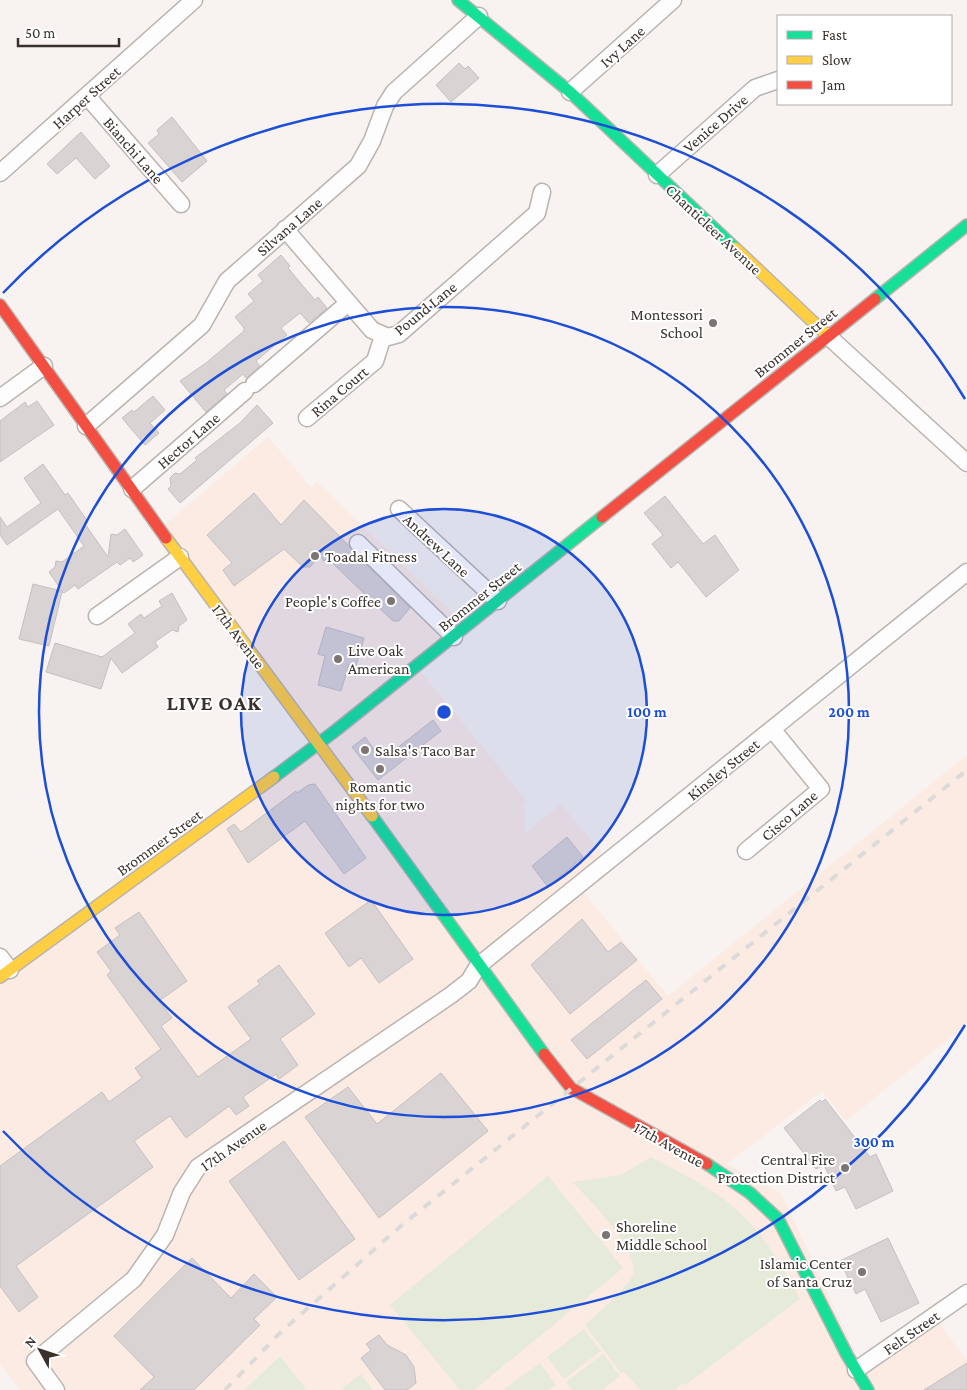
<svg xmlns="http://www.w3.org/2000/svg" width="967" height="1390" viewBox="0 0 967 1390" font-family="'Crimson Pro',serif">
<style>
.built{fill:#fbebe3}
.green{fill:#e6ead9}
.building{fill:#d9d3d4;stroke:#c5c0c1}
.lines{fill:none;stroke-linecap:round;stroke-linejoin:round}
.street-casing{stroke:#bab4b0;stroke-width:19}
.fast-casing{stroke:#bab4b0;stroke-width:14}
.slow-casing{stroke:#bab4b0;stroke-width:14}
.jam-casing{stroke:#bab4b0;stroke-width:14}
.street{stroke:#fefdfd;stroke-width:16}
.fast{stroke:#16e098;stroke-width:11}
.slow{stroke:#ffcf43;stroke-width:11}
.jam{stroke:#f24e42;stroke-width:11}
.rail{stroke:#dcdad9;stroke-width:4;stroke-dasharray:9 9;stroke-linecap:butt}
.ring{fill:none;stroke:#1d4ed8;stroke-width:2.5}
.poi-dot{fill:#7c7571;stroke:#fff;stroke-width:2}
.labels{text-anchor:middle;stroke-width:4;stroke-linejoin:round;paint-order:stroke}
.street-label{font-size:16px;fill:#3a312c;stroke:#fff}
.poi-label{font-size:16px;fill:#3a312c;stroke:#fff;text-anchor:end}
.district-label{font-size:21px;font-weight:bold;letter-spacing:1px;fill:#3a312c;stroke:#fff}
.centre{fill:#1d4ed8;stroke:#fff;stroke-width:2.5}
.ring-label{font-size:15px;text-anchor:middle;font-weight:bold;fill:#1d4ed8;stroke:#fff;stroke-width:4;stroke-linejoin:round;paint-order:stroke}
</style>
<rect width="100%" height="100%" fill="#f8f3f0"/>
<!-- built -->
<path class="built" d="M268 437 311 487 317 482 466 626 416 666 527 801 524 804 526 832 561 804 612 865 581 889 668 996 967 755V1024L846 1121 822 1091 727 1164 781 1193 863 1369 935 1318 967 1361V1390H307L280 1356 244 1390H20L0 1364V975L320 743 162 527Z"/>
<!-- green -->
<path class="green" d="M651 1157C673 1169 697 1181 718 1195 756 1221 779 1259 800 1299L685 1385 683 1383 674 1390H641L624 1372 621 1373 585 1325C597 1313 628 1289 633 1274 640 1251 588 1197 572 1182L621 1175Z
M548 1176 623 1268 474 1390H460L390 1305Z
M584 1329 601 1351 564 1379 547 1357Z
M603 1354 620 1376 602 1390H572L566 1382Z
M280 1356 307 1390H244L246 1388Z
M540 1363 556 1385 549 1390H503Z
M361 1374 373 1390H341Z"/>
<!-- building -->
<path class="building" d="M459 63 465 69 468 66 479 78 451 102 436 85Z
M172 117 207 161 182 182 148 143 159 134 157 130Z
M81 132 110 166 95 179 76 158 57 174 47 164Z
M281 255 290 266 288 268 303 286 315 300 318 297 327 308 309 323 300 313 281 328 287 335 256 361 260 366 246 378 243 374 224 390 227 394 206 412 180 381 206 363 244 331V328L235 317 254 301 248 294 263 281 258 275Z
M153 396 165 410 150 423 159 433 145 445 122 418 132 410 134 412Z
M37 401 54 425 0 462V421L25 402 28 407Z
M257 405 273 423 180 503 168 489 171 486 170 478 175 473 180 474 197 460 195 458 240 423Z
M43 464 65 495 68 493 88 522 85 524 108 557 111 534 117 535 125 529 143 555 133 562 130 558 120 565 117 562 78 589 75 585 64 593 62 592 49 646 19 639 33 584 62 591 49 572 55 567 56 561 62 562 84 546 58 509 7 545 0 535V517L7 527 41 503 24 478Z
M254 493 281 525 304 500 410 608 399 621H393L327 558 324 561 320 556 310 567H303L284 549 234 586 223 570 232 563 207 535Z
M665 496 703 544 715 535 739 570 706 597 678 562 671 568 652 544 663 535 644 513Z
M172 593 187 620 179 626 178 632 172 630 155 642 158 647 122 673 111 658 101 689 46 672 55 643 102 657 135 633 128 624 141 614 144 618 162 606 159 601Z
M326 627 364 638 356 666 349 664 341 691 318 685 325 656 318 654Z
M433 720 441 731 378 780 352 747 365 737 382 760Z
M315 784 366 858 344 874 305 821 248 863 227 829 234 824 241 832 296 791 297 793 308 785Z
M567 837 583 857 548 887 532 866Z
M371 900 413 959 379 983 361 958 349 967 325 933Z
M139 912 187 981 159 1001 172 1018 161 1026 198 1077 251 1039 228 1007 260 984 257 981 279 965 315 1014 280 1039 298 1065 279 1079 276 1074 243 1097 249 1106 236 1115 229 1106 186 1138 170 1116 134 1141 153 1167 16 1266 38 1297 19 1312 0 1286V1166L102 1092 109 1102 142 1078 135 1068 161 1049 107 975 111 971 97 952 120 935 115 928Z
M582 919 608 952 621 942 637 960 570 1014 531 965Z
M646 980 662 999 587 1059 571 1040Z
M441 1073 488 1131 379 1218 305 1117 348 1087 377 1124Z
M825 1099 870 1157 876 1154 893 1191 856 1209 845 1187 836 1191 824 1165 816 1169 784 1128 820 1100 822 1102Z
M284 1141 355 1239 299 1280 229 1181Z
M888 1238 919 1303 881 1322 865 1289 856 1294 840 1261Z
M192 1258 231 1298 254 1274 277 1297 254 1319 260 1325 194 1390H140L154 1377 114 1336Z
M379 1335 387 1345 406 1355 414 1367 416 1383 407 1390H385L361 1358 371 1350 366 1344Z
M967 1363V1390H924Z"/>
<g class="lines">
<defs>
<path id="street" d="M570 92 673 0
M87 96 181 204
M0 173 194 0
M657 175 755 88 778 80
M285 229 372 330 388 337 399 334 537 213 542 192
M828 336 967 463
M254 384 348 303
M0 398 44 366
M307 418 375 361 383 336
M86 426 202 325 227 281 358 166 372 141 385 106 394 92 479 16
M132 489 245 391
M399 509 498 601
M358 543 454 637
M97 616 180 557
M746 851 821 789 772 729
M0 957 10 970
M856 1370 967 1293
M56 1390 35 1361 134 1279 165 1235 182 1192 198 1167 451 995 469 981 478 966 967 572"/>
<path id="fast" d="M458 0 570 92 735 248
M875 299 967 225
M274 777 335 731 602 517
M372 816 544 1054
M707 1164 750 1193 778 1219 847 1355 868 1390"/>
<path id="slow" d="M735 248 828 336
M166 538 372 816
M0 977 274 777"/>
<path id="jam" d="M0 305 166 538
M602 517 875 299
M544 1054 571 1088 707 1164"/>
</defs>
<!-- street casing -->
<use href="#street" class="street-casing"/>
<!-- fast casing -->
<use href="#fast" class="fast-casing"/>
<!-- slow casing -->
<use href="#slow" class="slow-casing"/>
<!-- jam casing -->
<use href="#jam" class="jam-casing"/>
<!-- street -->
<use href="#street" class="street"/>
<!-- fast -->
<use href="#fast" class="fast"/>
<!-- slow -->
<use href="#slow" class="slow"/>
<!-- jam -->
<use href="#jam" class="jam"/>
<!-- rail -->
<path class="rail" d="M225 1390 282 1331 402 1225 967 770"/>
</g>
<!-- distance rings -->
<circle cx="444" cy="712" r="203" fill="#1d4ed8" fill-opacity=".12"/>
<g class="ring">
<circle cx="444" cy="712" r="203"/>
<circle cx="444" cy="712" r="405"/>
<path d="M965 1025A608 608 0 0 1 3 1131M3 293A608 608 0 0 1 965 399"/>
</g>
<!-- markers -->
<g class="poi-dot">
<circle cx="713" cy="323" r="5"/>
<circle cx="315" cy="556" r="5"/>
<circle cx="391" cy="601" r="5"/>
<circle cx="338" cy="659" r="5"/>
<circle cx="365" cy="750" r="5"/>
<circle cx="380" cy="769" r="5"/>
<circle cx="845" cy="1168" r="5"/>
<circle cx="606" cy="1235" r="5"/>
<circle cx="862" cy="1272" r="5"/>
</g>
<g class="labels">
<!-- street labels -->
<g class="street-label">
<text transform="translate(622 46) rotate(-42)" y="6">Ivy Lane</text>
<text transform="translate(86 97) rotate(-42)" y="6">Harper Street</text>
<text transform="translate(715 123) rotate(-41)" y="6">Venice Drive</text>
<text transform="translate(134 150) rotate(49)" y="6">Bianchi Lane</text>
<text transform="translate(289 226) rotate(-41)" y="6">Silvana Lane</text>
<text transform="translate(714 229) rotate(43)" y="6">Chanticleer Avenue</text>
<text transform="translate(425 308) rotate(-39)" y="6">Pound Lane</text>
<text transform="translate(795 342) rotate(-39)" y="6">Brommer Street</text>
<text transform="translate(339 391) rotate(-40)" y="6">Rina Court</text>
<text transform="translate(188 440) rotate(-41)" y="6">Hector Lane</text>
<text transform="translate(437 545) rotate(43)" y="6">Andrew Lane</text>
<text transform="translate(479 596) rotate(-39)" y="6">Brommer Street</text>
<text transform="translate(239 636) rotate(53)" y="6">17th Avenue</text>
<text transform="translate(723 769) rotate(-39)" y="6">Kinsley Street</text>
<text transform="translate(789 815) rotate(-41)" y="6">Cisco Lane</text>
<text transform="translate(159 842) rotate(-36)" y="6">Brommer Street</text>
<text transform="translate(669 1144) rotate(29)" y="6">17th Avenue</text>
<text transform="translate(233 1145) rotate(-35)" y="6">17th Avenue</text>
<text transform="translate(911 1332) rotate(-35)" y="6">Felt Street</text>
</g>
<!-- poi labels -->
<g class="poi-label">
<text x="703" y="320">Montessori<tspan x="703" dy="18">School</tspan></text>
<text x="325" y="562" text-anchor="start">Toadal Fitness</text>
<text x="381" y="607">People's Coffee</text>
<text x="348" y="656" text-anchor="start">Live Oak<tspan x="348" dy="18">American</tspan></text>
<text x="375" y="756" text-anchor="start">Salsa's Taco Bar</text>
<text x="380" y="792" text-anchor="middle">Romantic<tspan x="380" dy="18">nights for two</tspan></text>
<text x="835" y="1165">Central Fire<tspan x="835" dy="18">Protection District</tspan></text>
<text x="616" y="1232" text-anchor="start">Shoreline<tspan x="616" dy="18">Middle School</tspan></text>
<text x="852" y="1269">Islamic Center<tspan x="852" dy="18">of Santa Cruz</tspan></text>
</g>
<!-- district labels -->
<g class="district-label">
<text x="214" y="710">LIVE OAK</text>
</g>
</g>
<circle cx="444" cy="712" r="8" class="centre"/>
<g class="ring-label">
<text x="647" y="717">100 m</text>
<text x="849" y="717">200 m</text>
<text x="874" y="1147">300 m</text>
</g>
<!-- legend -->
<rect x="777" y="15" width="175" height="90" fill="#ffffff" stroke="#b0adab"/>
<rect x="787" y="31" width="25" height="8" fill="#16e098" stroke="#b0adab"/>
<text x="822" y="40" font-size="15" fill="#3a312c">Fast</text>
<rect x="787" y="56" width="25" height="8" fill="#ffcf43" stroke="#b0adab"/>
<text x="822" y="65" font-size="15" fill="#3a312c">Slow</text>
<rect x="787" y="81" width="25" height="8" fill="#f24e42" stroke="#b0adab"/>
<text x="822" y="90" font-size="15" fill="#3a312c">Jam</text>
<!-- north arrow -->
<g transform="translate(40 1350) rotate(310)" stroke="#ffffff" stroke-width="4" paint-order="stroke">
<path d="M0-4L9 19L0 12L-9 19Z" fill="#3a312c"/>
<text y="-8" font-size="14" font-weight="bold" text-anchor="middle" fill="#3a312c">N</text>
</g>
<!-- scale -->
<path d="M18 38v8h101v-8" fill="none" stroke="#3a312c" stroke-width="2.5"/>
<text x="25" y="38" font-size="15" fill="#3a312c" stroke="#ffffff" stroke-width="4" paint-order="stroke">50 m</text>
</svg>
